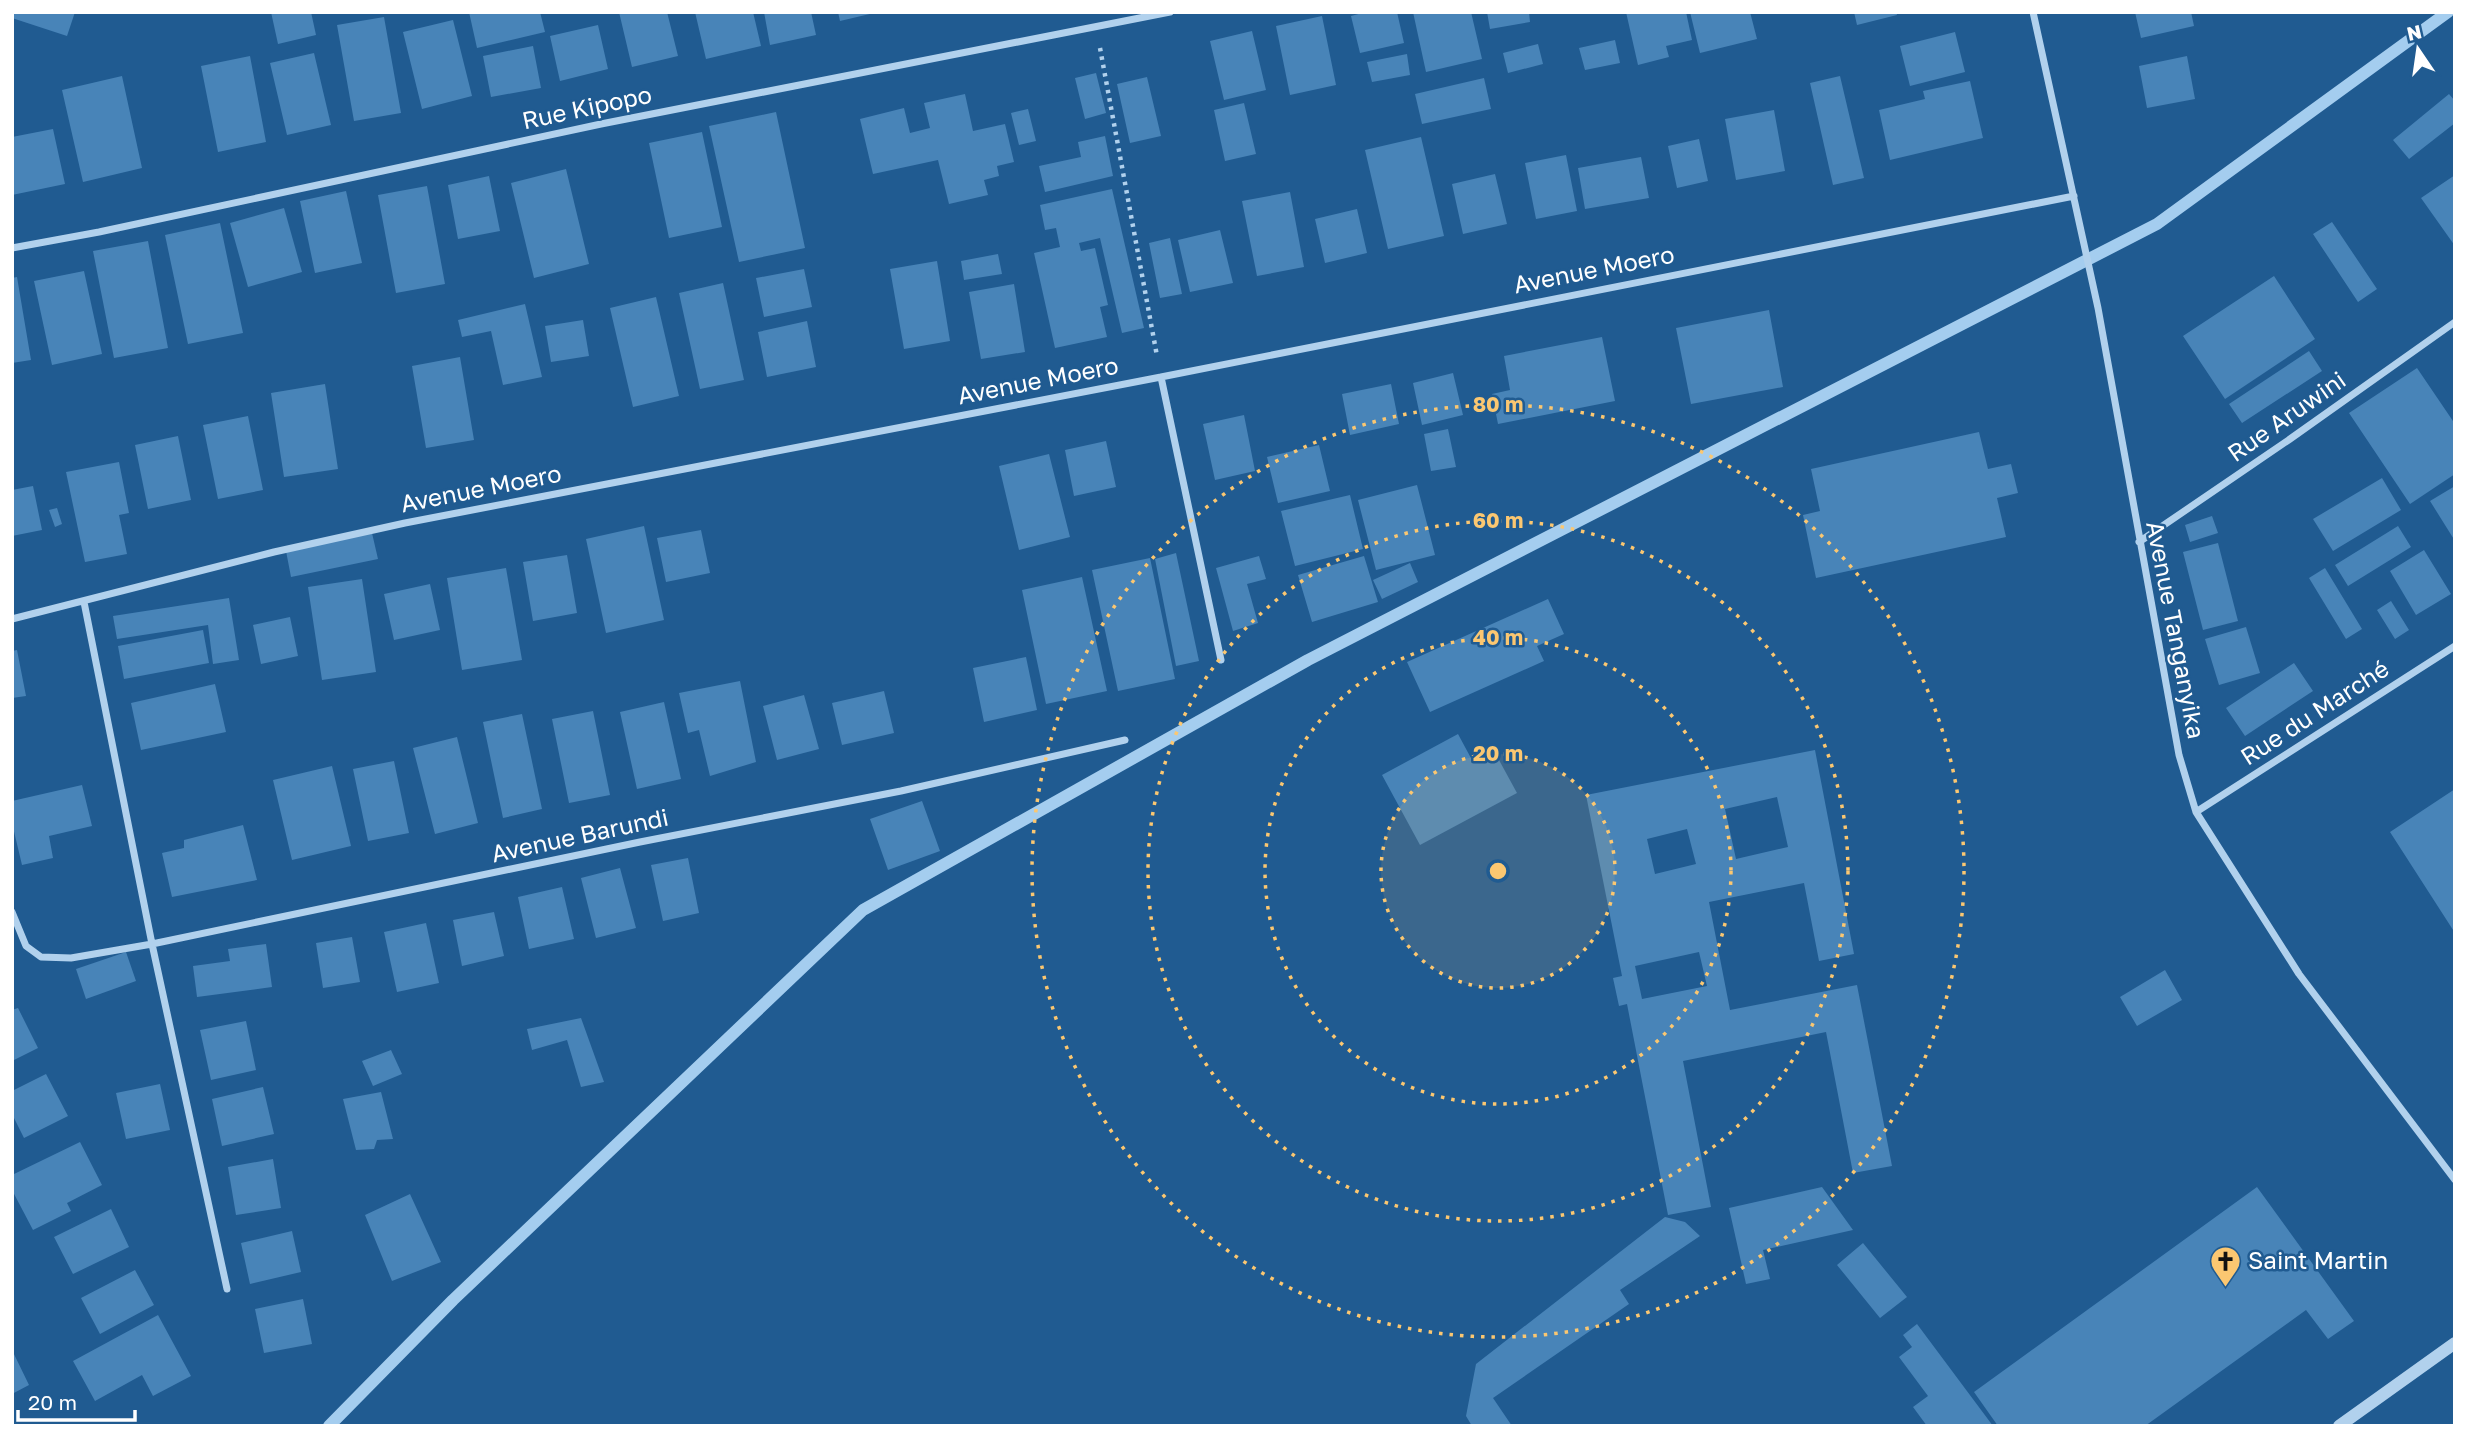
<svg xmlns="http://www.w3.org/2000/svg" width="2467" height="1438" viewBox="0 0 2467 1438" font-family="'Golos Text',sans-serif">
<style>
.lines{fill:none;stroke-linecap:round;stroke-linejoin:round}
.stream{stroke:#a4cdef;stroke-width:12}
.building{fill:#4884b8;fill-rule:evenodd}
.path{stroke:#b1d1ed;stroke-width:4.5;stroke-dasharray:3.5 5;stroke-linecap:butt}
.minor{stroke:#b1d1ed;stroke-width:7}
.tertiary{stroke:#b1d1ed;stroke-width:12}
.ring{fill:none;stroke:#fbc771;stroke-width:3.5;stroke-dasharray:3.5 7}
.labels{text-anchor:middle;stroke-width:5;stroke-linejoin:round;paint-order:stroke}
.street-label{font-size:24px;fill:#fff;stroke:#205b91}
.poi-label{font-size:24px;fill:#fff;stroke:#205b91;text-anchor:start}
.centre{fill:#fbc771;stroke:#205b91;stroke-width:3.5}
.ring-label{font-size:21px;text-anchor:middle;font-weight:bold;fill:#fbc771;stroke:#205b91;stroke-width:5;stroke-linejoin:round;paint-order:stroke}
</style>
<rect width="100%" height="100%" fill="#205b91"/>
<g class="lines">
<!-- stream -->
<path class="stream" d="M329 1426 453 1300 863 910 1308 660 2157 224 2448 12"/>
</g>
<!-- building -->
<path class="building" d="M12 12H75L67 36 12 18Z
M271 12H311L316 35 278 44Z
M469 12H540L545 32 477 48Z
M619 12H667L678 56 632 67Z
M695 12H753L761 46 706 59Z
M764 12H811L816 35 770 45Z
M838 12H874V13L840 21Z
M1366 12H1397L1404 43 1360 53 1351 16Z
M1413 12H1471L1482 59 1426 72Z
M1487 12H1529L1530 22 1490 29Z
M1626 12H1686L1692 40 1666 46 1669 57 1638 65Z
M1690 12H1750L1757 39 1700 53Z
M1854 12H1896L1897 15 1857 25Z
M2135 12H2191L2194 26 2141 38Z
M1322 16 1336 85 1290 95 1276 26Z
M384 17 401 113 354 121 337 25Z
M453 20 472 96 422 109 403 32Z
M598 25 608 69 560 81 550 36Z
M1252 31 1266 90 1224 100 1210 41Z
M1955 32 1965 72 1910 86 1900 46Z
M1615 40 1620 63 1585 70 1579 48Z
M1538 44 1543 64 1508 73 1503 53Z
M533 46 541 88 491 97 483 56Z
M314 53 331 125 287 135 270 63Z
M1407 54 1410 75 1372 82 1367 62Z
M250 56 266 142 218 152 201 66Z
M2187 56 2195 99 2147 108 2139 66Z
M1096 73 1106 113 1085 119 1075 78Z
M122 76 142 168 83 182 62 90Z
M1840 76 1864 178 1833 185 1810 83Z
M1147 77 1161 136 1130 143 1117 84Z
M1484 78 1491 109 1422 124 1415 94Z
M1970 81 1983 138 1890 160 1879 110 1925 99 1923 91Z
M965 94 973 131 1005 124 1014 162 997 166 999 176 984 180 988 195 949 204 938 160 873 174 860 119 904 108 910 133 930 128 924 103Z
M2449 94 2455 101V123L2409 159 2393 140Z
M1244 103 1256 154 1225 161 1214 110Z
M1028 109 1036 141 1019 145 1011 113Z
M1774 110 1785 171 1736 180 1725 119Z
M776 112 805 248 739 262 709 126Z
M53 129 65 184 12 195V137Z
M702 132 722 227 669 238 649 143Z
M1105 136 1113 176 1045 192 1039 166 1081 157 1078 142Z
M1421 137 1444 236 1388 249 1365 150Z
M1699 139 1708 181 1677 188 1668 146Z
M1566 155 1577 211 1536 219 1525 163Z
M1641 157 1649 198 1585 209 1578 168Z
M566 169 589 264 534 278 511 183Z
M1495 174 1507 224 1463 234 1452 184Z
M2455 175V246L2421 198Z
M489 176 500 231 458 239 448 185Z
M427 186 445 284 396 293 378 195Z
M1112 189 1144 328 1122 333 1100 238 1079 243 1081 251 1095 248 1108 305 1100 307 1107 337 1055 348 1034 253 1060 247 1056 228 1045 230 1040 205Z
M346 191 362 263 315 273 300 201Z
M1290 192 1304 267 1257 276 1242 201Z
M284 208 302 272 248 287 230 223Z
M1357 209 1367 253 1325 263 1315 219Z
M2332 222 2377 289 2358 302 2313 234Z
M220 223 243 333 188 344 165 235Z
M1220 230 1233 283 1190 292 1178 240Z
M1170 238 1182 294 1160 298 1149 243Z
M148 241 168 348 114 358 93 251Z
M998 254 1002 274 964 280 961 261Z
M937 261 950 341 904 349 890 269Z
M804 269 812 307 764 317 756 278Z
M84 271 102 354 52 365 34 281Z
M2274 276 2315 339 2225 399 2183 336Z
M17 277 31 360 12 363V278Z
M723 283 744 380 700 389 679 293Z
M1014 284 1025 352 981 359 969 292Z
M656 297 679 396 633 407 610 308Z
M525 304 542 377 503 385 491 331 462 337 458 320Z
M1769 310 1783 387 1691 404 1676 328Z
M583 320 589 356 551 362 545 326Z
M807 321 816 367 767 377 758 332Z
M1602 337 1615 401 1498 424 1492 394 1510 390 1504 356Z
M2309 351 2322 371 2242 423 2229 404Z
M460 357 474 440 426 448 412 366Z
M2417 368 2455 424V474L2410 504 2349 413Z
M1453 373 1463 415 1422 425 1413 383Z
M325 384 338 469 284 477 271 393Z
M1391 384 1399 424 1350 435 1342 394Z
M1244 415 1255 471 1215 480 1203 424Z
M248 416 263 490 218 499 203 425Z
M1448 429 1456 467 1431 471 1424 434Z
M1979 432 1988 469 2011 464 2018 493 1997 498 2006 537 1816 578 1803 515 1820 511 1811 469Z
M178 436 191 500 148 509 135 445Z
M1106 441 1116 487 1074 496 1065 450Z
M1319 445 1330 491 1278 503 1267 457Z
M1049 454 1070 537 1019 550 999 466Z
M119 462 129 513 119 515 127 554 85 562 66 472Z
M2382 478 2401 510 2333 551 2313 519Z
M1417 485 1435 555 1376 570 1358 500Z
M33 486 42 530 12 536V490Z
M2455 486V541L2430 501Z
M1350 495 1363 549 1295 566 1281 511Z
M57 508 62 524 55 527 49 510Z
M2212 516 2218 533 2190 542 2185 525Z
M644 526 664 620 606 633 586 539Z
M2398 526 2411 547 2348 586 2335 565Z
M701 530 710 573 666 582 657 538Z
M372 533 378 559 291 577 286 551Z
M2218 543 2238 621 2203 630 2183 552Z
M2424 550 2451 594 2416 615 2390 571Z
M1176 553 1199 661 1176 666 1155 559Z
M567 555 577 613 533 621 523 562Z
M1259 556 1266 579 1247 584 1258 623 1233 631 1216 568Z
M1364 556 1378 602 1312 622 1298 575Z
M1150 558 1175 679 1118 691 1092 570Z
M1410 563 1418 582 1382 599 1373 580Z
M506 568 522 660 462 670 447 578Z
M2325 568 2362 629 2346 639 2309 578Z
M1082 577 1107 691 1046 704 1022 590Z
M362 579 376 672 322 680 308 587Z
M430 584 440 630 394 640 384 594Z
M229 598 239 660 213 664 208 625 117 639 113 616Z
M1548 599 1564 634 1537 646 1544 661 1430 712 1407 662Z
M2391 601 2409 630 2395 639 2377 610Z
M290 617 298 656 261 664 253 625Z
M2246 627 2260 673 2219 685 2205 639Z
M203 630 209 663 124 679 118 646Z
M17 650 26 696 12 698V651Z
M1026 657 1037 710 984 722 973 668Z
M2294 663 2313 691 2245 736 2226 708Z
M740 681 756 762 710 776 699 730 688 733 679 693Z
M215 684 226 732 141 750 131 703Z
M884 691 894 733 842 745 832 703Z
M804 695 819 749 777 760 763 706Z
M664 702 681 779 637 789 620 712Z
M593 711 610 795 569 803 552 719Z
M522 714 542 809 503 818 483 722Z
M1458 734 1472 760 1493 749 1517 793 1420 845 1382 775Z
M457 737 478 823 435 834 413 748Z
M1815 750 1854 954 1819 961 1804 883 1709 902 1730 1010 1857 985 1892 1166 1853 1173 1826 1032 1683 1061 1711 1207 1668 1215 1627 1004 1619 1006 1613 978 1622 976 1586 795ZM1777 797 1788 847 1736 859 1725 809ZM1687 829 1696 864 1655 874 1647 839ZM1699 952 1707 986 1642 999 1635 966Z
M394 761 409 833 368 841 353 769Z
M332 766 351 846 292 860 273 780Z
M82 785 92 826 49 836 53 858 22 865 12 823V801Z
M2455 789V933L2390 832Z
M922 801 940 851 888 870 870 819Z
M243 825 257 880 172 897 162 853 184 848V840Z
M688 858 699 913 663 921 651 865Z
M620 868 636 928 596 938 581 878Z
M562 887 574 939 529 949 518 897Z
M494 912 504 956 462 966 453 920Z
M426 923 439 983 397 992 384 932Z
M352 937 360 982 323 988 316 943Z
M266 944 272 987 197 997 193 966 230 961 228 949Z
M126 952 136 981 86 999 76 969Z
M2165 970 2182 1000 2137 1026 2120 997Z
M18 1008 38 1048 12 1061V1010Z
M581 1018 604 1082 581 1087 567 1040 532 1050 527 1029Z
M246 1021 256 1070 211 1080 200 1030Z
M391 1050 402 1074 373 1086 362 1061Z
M46 1074 68 1116 24 1138 12 1114V1091Z
M160 1084 170 1130 126 1139 116 1093Z
M263 1087 274 1134 222 1146 212 1099Z
M381 1092 393 1139 377 1140 374 1149 356 1150 343 1099Z
M80 1142 102 1185 67 1203 71 1211 33 1230 12 1190V1175Z
M273 1159 281 1208 236 1215 228 1167Z
M1822 1187 1853 1230 1763 1250 1770 1279 1746 1284 1729 1208Z
M2257 1187 2354 1321 2328 1339 2306 1310 2145 1426H1998L1974 1392Z
M410 1194 441 1262 392 1281 365 1215Z
M111 1209 129 1247 73 1274 54 1237Z
M1665 1217 1685 1222 1700 1236 1620 1290 1629 1304 1493 1398 1512 1426H1472L1466 1416 1476 1364Z
M292 1231 301 1272 250 1284 241 1243Z
M1863 1243 1907 1297 1880 1318 1837 1265Z
M135 1270 154 1305 100 1334 81 1298Z
M303 1299 312 1344 264 1353 255 1309Z
M158 1315 191 1376 153 1396 142 1375 95 1401 73 1361Z
M1917 1324 1993 1426H1927L1913 1407 1928 1396 1899 1357 1912 1347 1903 1335Z
M12 1350 29 1385 12 1394Z"/>
<g class="lines">
<!-- path -->
<path class="path" d="M1100 48 1157 356"/>
<!-- minor -->
<path class="minor" d="M2033 12 2098 308 2179 755 2196 812 2299 974 2455 1180
M12 248 99 232 601 124 1170 12
M1161 377 1221 660
M2139 542 2290 439 2455 322
M84 602 152 944 227 1289
M12 619 274 552 405 523 1161 377 2074 196
M2196 812 2455 646
M12 912 26 946 41 957 71 958 152 944 640 842 901 791 1125 740"/>
<!-- tertiary -->
<path class="tertiary" d="M2339 1426 2455 1343"/>
</g>
<!-- distance rings -->
<circle cx="1498" cy="871" r="117" fill="#fbc771" fill-opacity=".12"/>
<g class="ring">
<circle cx="1498" cy="871" r="117"/>
<circle cx="1498" cy="871" r="233"/>
<circle cx="1498" cy="871" r="350"/>
<circle cx="1498" cy="871" r="466"/>
</g>
<!-- icons -->
<defs>
<symbol id="church-pin" viewBox="-11 -11 22 30"><path d="M0 17L-7.5 6A9.5 9.5 0 1 1 7.5 6Z" fill="#fbc771" stroke="#205b91"/><path d="M-1.2-6h2.4v3.5h3.3v2.4h-3.3V6h-2.4V-.1h-3.3v-2.4h3.3Z" fill="#111"/></symbol>
</defs>
<g fill-rule="evenodd">
<use href="#church-pin" x="2208" y="1244" width="35" height="47"/>
</g>
<g class="labels">
<!-- street labels -->
<g class="street-label">
<text transform="translate(587 108) rotate(-12)" y="8">Rue Kipopo</text>
<text transform="translate(1594 270) rotate(-11)" y="8">Avenue Moero</text>
<text transform="translate(1038 381) rotate(-11)" y="8">Avenue Moero</text>
<text transform="translate(2287 417) rotate(-35)" y="8">Rue Aruwini</text>
<text transform="translate(481 489) rotate(-11)" y="8">Avenue Moero</text>
<text transform="translate(2175 630) rotate(79)" y="8">Avenue Tanganyika</text>
<text transform="translate(2315 713) rotate(-33)" y="8">Rue du Marché</text>
<text transform="translate(580 836) rotate(-12)" y="8">Avenue Barundi</text>
</g>
<!-- poi labels -->
<g class="poi-label">
<text x="2248" y="1269">Saint Martin</text>
</g>
</g>
<circle cx="1498" cy="871" r="10" class="centre"/>
<g class="ring-label">
<text x="1498" y="412">80 m</text>
<text x="1498" y="528">60 m</text>
<text x="1498" y="645">40 m</text>
<text x="1498" y="761">20 m</text>
</g>
<!-- border -->
<rect width="2467" height="1438" fill="none" stroke="#ffffff" stroke-width="28"/>
<!-- north arrow -->
<g transform="translate(2418 49) rotate(347)" stroke="#205b91" stroke-width="5" paint-order="stroke">
<path d="M0-5L12 26L0 18L-12 26Z" fill="#ffffff"/>
<text y="-10" font-size="19" font-weight="bold" text-anchor="middle" fill="#ffffff">N</text>
</g>
<!-- scale -->
<path d="M18 1410v10h117v-10" fill="none" stroke="#ffffff" stroke-width="3.5"/>
<text x="28" y="1410" font-size="21" fill="#ffffff" stroke="#205b91" stroke-width="5" paint-order="stroke">20 m</text>
</svg>
